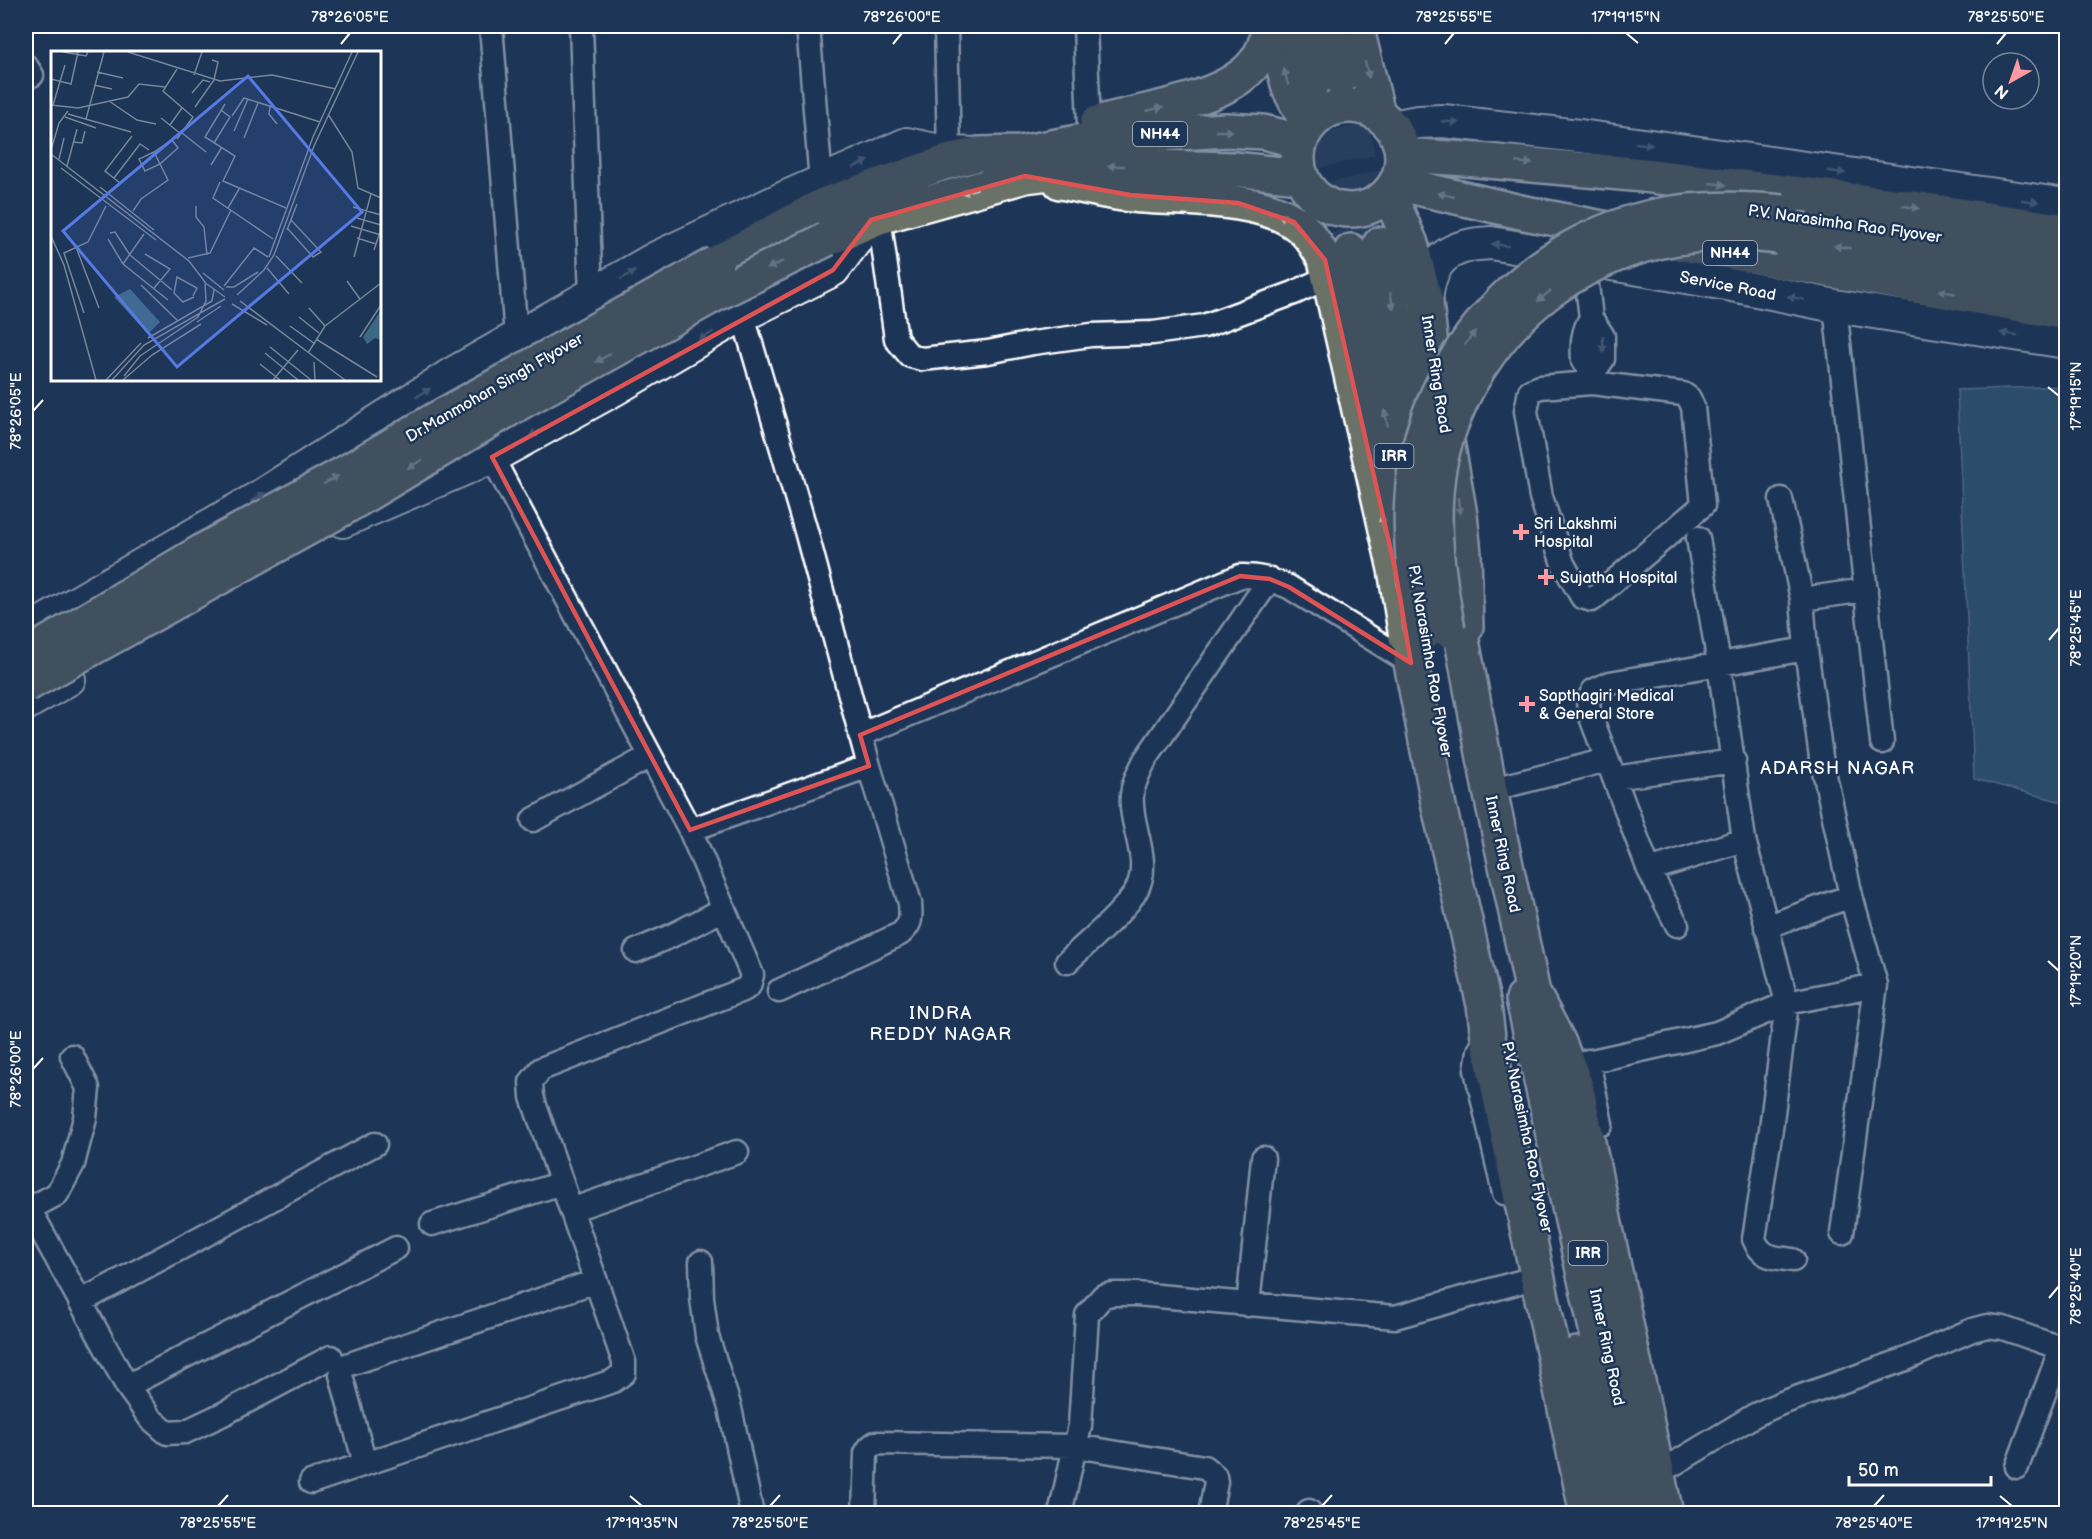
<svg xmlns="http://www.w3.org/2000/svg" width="2092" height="1539" viewBox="0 0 2092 1539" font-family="'Balsamiq Sans',sans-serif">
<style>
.water{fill:#3d6884;stroke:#8ba4b5;stroke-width:1.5}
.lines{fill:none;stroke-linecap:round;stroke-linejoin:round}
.highway-tunnel{stroke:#344968;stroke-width:33;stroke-dasharray:33 16;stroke-linecap:butt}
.street-casing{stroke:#fff;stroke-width:27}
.secondary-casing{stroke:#fff;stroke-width:36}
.primary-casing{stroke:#fff;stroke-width:38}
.highway-casing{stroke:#fff;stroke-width:38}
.street{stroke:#1d3557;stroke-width:22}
.secondary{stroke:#1d3557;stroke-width:32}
.primary{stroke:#6a7166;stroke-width:33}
.highway{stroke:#6a7166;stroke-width:33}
.highway-bridge-casing{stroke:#fff;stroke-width:38;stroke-linecap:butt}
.highway-bridge{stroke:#6a7166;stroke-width:33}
.oneway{fill:#bcbfba}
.oneway2{fill:#6c7c92}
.marked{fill:none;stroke:#de5353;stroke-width:4.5;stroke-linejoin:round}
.ticks{fill:none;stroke:#fff;stroke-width:2}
.poi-dot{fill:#ff9aa2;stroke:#1d3557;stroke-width:2}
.labels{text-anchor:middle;stroke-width:5;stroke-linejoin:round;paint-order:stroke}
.shield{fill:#1d3557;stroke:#bbc2cd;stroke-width:1.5}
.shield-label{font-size:15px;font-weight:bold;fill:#fff}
.street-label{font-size:16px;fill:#fff;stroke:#1d3557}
.poi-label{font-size:16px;fill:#fff;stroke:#1d3557;text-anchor:start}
.neighbourhood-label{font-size:18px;letter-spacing:1.5px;fill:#fff;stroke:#1d3557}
.inset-road{fill:none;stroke:#77869a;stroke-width:1.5}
.view{fill:#567ae2;fill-opacity:0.15;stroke:#567ae2;stroke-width:3}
.inset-edge{fill:none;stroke:#fff;stroke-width:3}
.neatline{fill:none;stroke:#fff;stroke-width:2}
.ticks-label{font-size:15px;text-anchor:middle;fill:#fff}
</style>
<rect width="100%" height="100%" fill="#1d3557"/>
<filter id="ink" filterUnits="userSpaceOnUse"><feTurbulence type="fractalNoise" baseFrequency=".0167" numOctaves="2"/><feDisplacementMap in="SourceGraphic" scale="12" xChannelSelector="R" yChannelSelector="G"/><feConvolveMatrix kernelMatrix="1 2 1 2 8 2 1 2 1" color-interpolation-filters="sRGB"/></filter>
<g filter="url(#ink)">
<!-- water -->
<path class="water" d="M2066 386V803L1974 779 1957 390Z"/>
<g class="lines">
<!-- highway-tunnel -->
<path class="highway-tunnel" d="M1340 79 1380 244
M1311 86 1351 251"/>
<defs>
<path id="street" d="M491 26 516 336
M581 26 591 296
M808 26 821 182
M946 26 949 153
M1085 26 1089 126
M26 66 32 75
M879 217 896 339 910 356 922 359 988 352 1033 343 1091 335 1153 333 1204 326 1294 293 1330 276
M1584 260 1591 318 1603 336V359L1594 372 1592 383 1683 394 1689 398 1693 407 1703 505 1592 600 1582 597 1563 564 1541 497 1526 411 1530 391 1540 387 1592 383
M1835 306 1882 742
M743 316 806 531 869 766 910 903C911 918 912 924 900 934L779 991
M1591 318C1582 332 1582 345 1583 361L1594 372
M1781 499 1802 599 1806 649 1821 757 1851 896 1876 985 1842 1233
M1698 538 1719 664 1744 840 1787 1003 1771 1129 1754 1239C1762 1259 1774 1257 1793 1260
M1802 599 1866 590
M860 735 1240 576C1258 575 1272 580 1289 587L1411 663
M1614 778 1734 761
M1490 790 1607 760
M533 820 650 756
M690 830 869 766
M1649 870 1744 840
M1677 925 1649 870 1589 712 1588 701 1593 691 1610 683 1806 649
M1766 927 1851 896
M636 951 671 936 724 909
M1067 962C1085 944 1126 911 1137 889 1152 859 1129 826 1132 795 1133 782 1140 771 1145 760L1270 579
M1488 1037 1479 1051 1476 1070 1504 1193
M1588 1061 1601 1124
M1574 1065 1717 1033 1787 1003 1876 985
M26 1203 127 1386 150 1418 167 1433 185 1432 225 1413 331 1357
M29 1209 57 1194 73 1164 85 1118 88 1088 72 1056
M571 1210 737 1152
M432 1224 562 1183
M701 1262 702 1298 707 1336 730 1408 752 1514
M80 1302 375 1144
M1248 1305 1263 1158
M127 1386 396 1248
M365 1464 341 1375 344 1366 596 1281
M1672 1465 1755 1415 1779 1404 1906 1359 1972 1330 1987 1326 2003 1328 2066 1350
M2017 1467 2061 1348
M311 1482 613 1381 624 1373V1362L532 1097 531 1082 541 1069 745 989 749 986 752 975 690 830 486 446
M1309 1511 1310 1514
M864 1514 866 1453 870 1447 875 1443 1075 1446 1080 1426 1087 1315 1103 1296 1112 1294H1136L1395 1317 1523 1281
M1060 1514 1075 1446 1204 1467 1215 1476 1216 1482 1210 1514"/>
<path id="secondary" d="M1392 127 1418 122 1443 121 1580 136 2066 205
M1426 303C1429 259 1448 245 1491 243L1732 285 1835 306 2066 342
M343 521 492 457 615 389 733 320 833 270 871 220
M26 632 259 497 452 374 656 258 775 202 907 144 949 153 977 154
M26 704 69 679"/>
<path id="primary" d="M1273 26 1289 88 1308 125
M1356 26 1378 114
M1389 194 1411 244 1426 303 1432 355 1460 515 1464 554 1466 627
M1325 260 1395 569 1406 637"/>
<path id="highway" d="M1295 26 1311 86
M1326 26 1340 79
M1298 158a52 52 0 1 1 104 0a52 52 0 1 1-104 0Z
M1097 123C1139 111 1208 102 1241 76 1258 64 1267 45 1269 26
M1402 155 1466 159 1643 175 1900 206 2066 231
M1060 182C1084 186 1108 193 1132 195 1179 200 1254 195 1294 222 1308 231 1317 246 1325 260
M1396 183 1525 213 1628 233
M1823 218 2066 255
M1778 237 2066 280
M827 239 879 217 1025 176 1106 166 1234 169 1300 176
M1679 243 2066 313
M1380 244 1423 451
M1351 251 1407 517
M716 263 825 204 944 163 978 154 1020 153 1099 138 1226 130 1263 132 1300 141
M1453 592 1490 790 1533 993 1559 1043 1576 1086 1666 1514
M1414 600 1411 663 1438 802 1484 1005 1488 1037 1497 1083 1587 1514
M1523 999 1637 1514
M1577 1354 1612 1514"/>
</defs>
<!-- street casing -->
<use href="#street" class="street-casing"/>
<!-- secondary casing -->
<use href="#secondary" class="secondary-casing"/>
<!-- primary casing -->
<use href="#primary" class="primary-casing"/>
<!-- highway casing -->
<use href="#highway" class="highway-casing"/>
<!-- street -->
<use href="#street" class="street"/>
<!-- secondary -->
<use href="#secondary" class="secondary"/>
<!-- primary -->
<use href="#primary" class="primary"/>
<!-- highway -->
<use href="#highway" class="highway"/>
<defs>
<path id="highway-bridge" d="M1448 630C1438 576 1430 523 1439 468 1444 440 1455 412 1468 387 1530 272 1650 220 1778 237
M1423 634C1414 576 1405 517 1417 458 1441 339 1537 241 1656 216 1698 207 1740 208 1783 212
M26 656 206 549 343 474 431 422 716 263
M26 685 342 509 521 402 716 294 827 239"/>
</defs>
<!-- highway-bridge casing -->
<use href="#highway-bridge" class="highway-bridge-casing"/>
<!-- highway-bridge -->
<use href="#highway-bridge" class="highway-bridge"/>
</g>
<!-- one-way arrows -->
<defs><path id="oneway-solid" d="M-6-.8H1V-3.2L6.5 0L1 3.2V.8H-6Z" transform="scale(1.5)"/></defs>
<g class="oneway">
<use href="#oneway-solid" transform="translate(1367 70) rotate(76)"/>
<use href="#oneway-solid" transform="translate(1286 77) rotate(-105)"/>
<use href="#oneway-solid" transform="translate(1155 109) rotate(-13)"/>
<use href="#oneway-solid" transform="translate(1224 131)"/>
<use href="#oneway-solid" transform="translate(1524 163) rotate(5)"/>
<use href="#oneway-solid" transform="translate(1116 166) rotate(180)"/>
<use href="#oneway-solid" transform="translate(1718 184) rotate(7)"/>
<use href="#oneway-solid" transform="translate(969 191) rotate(165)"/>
<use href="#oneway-solid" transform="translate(1446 195) rotate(-167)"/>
<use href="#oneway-solid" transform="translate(1911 207) rotate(9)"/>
<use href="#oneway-solid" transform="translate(1286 218) rotate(-152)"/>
<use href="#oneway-solid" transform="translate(1842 247) rotate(-172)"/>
<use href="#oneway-solid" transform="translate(775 265) rotate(154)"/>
<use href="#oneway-solid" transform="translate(1947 292) rotate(-170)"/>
<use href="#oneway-solid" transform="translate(1544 296) rotate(142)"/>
<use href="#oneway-solid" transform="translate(1392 301) rotate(78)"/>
<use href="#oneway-solid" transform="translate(1470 338) rotate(-54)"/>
<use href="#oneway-solid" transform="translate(603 358) rotate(151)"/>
<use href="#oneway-solid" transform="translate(1386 418) rotate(-102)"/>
<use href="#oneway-solid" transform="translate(415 464) rotate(149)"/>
<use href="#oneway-solid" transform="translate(331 480) rotate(-29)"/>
<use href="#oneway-solid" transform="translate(1459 506) rotate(81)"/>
<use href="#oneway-solid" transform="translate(1383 523) rotate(-102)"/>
</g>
<g class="oneway2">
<use href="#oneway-solid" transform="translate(1450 122) rotate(5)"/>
<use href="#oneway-solid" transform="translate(1644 144) rotate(7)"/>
<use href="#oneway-solid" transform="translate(861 164) rotate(-24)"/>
<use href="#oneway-solid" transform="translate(1837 172) rotate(8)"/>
<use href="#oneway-solid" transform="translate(2030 201) rotate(8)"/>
<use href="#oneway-solid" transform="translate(1500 245) rotate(-171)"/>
<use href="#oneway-solid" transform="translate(628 275) rotate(-30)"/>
<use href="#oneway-solid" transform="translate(1796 298) rotate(-168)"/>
<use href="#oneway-solid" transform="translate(2009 334) rotate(-172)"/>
<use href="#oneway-solid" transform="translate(706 336) rotate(150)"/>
<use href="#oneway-solid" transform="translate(1603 344) rotate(89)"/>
<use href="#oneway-solid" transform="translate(423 393) rotate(-32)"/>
<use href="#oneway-solid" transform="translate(537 432) rotate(151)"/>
<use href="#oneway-solid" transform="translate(258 497) rotate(-31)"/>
</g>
</g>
<!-- marked area -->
<path d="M0 0H2092V1539H0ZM1025 176 1130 195 1238 203 1294 222 1325 260 1395 569 1411 663 1289 587 1270 579 1240 576 860 735 869 766 690 830 492 457 833 270 871 220Z" fill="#1d3557" fill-opacity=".55" fill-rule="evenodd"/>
<path class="marked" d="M1025 176 1130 195 1238 203 1294 222 1325 260 1395 569 1411 663 1289 587 1270 579 1240 576 860 735 869 766 690 830 492 457 833 270 871 220Z"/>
<!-- ticks -->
<path class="ticks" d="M1626 33 1638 43M341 44 350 33M893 44 902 33M1445 44 1454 33M1997 44 2006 33M2048 387 2059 396M33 411 43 400M2049 640 2059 628M2048 961 2059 971M33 1069 43 1058M2049 1298 2059 1286M630 1496 642 1506M2000 1496 2012 1506M218 1506 228 1495M770 1506 780 1495M1322 1506 1332 1495M1874 1506 1884 1495"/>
<!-- markers -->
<g class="poi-dot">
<path d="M1518 523h6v6h6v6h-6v6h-6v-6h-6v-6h6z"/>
<path d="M1543 568h6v6h6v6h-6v6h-6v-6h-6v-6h6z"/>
<path d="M1524 695h6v6h6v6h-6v6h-6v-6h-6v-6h6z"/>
</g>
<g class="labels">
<!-- shield labels -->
<g class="shield">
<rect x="1133" y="122" width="54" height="24" rx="4.5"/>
<rect x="1703" y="241" width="54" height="24" rx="4.5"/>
<rect x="1374.5" y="444" width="39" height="24" rx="4.5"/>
<rect x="1568.5" y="1241" width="39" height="24" rx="4.5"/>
</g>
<g class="shield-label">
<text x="1160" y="139">NH44</text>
<text x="1730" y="258">NH44</text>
<text x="1394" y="461">IRR</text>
<text x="1588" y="1258">IRR</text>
</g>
<!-- street labels -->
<g class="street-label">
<text transform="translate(1845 223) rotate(8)" y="6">P.V. Narasimha Rao Flyover</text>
<text transform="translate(1728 285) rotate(11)" y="6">Service Road</text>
<text transform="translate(1437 374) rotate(81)" y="6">Inner Ring Road</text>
<text transform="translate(494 387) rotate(-30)" y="6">Dr.Manmohan Singh Flyover</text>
<text transform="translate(1431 661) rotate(80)" y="6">P.V. Narasimha Rao Flyover</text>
<text transform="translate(1504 854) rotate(78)" y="6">Inner Ring Road</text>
<text transform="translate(1528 1137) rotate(78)" y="6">P.V. Narasimha Rao Flyover</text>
<text transform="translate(1608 1347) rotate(78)" y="6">Inner Ring Road</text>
</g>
<!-- poi labels -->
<g class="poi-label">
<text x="1534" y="529">Sri Lakshmi<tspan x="1534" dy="18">Hospital</tspan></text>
<text x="1560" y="583">Sujatha Hospital</text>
<text x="1539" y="701">Sapthagiri Medical<tspan x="1539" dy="18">&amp; General Store</tspan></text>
</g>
<!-- neighbourhood labels -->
<g class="neighbourhood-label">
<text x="1838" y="774">ADARSH NAGAR</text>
<text x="941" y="1019">INDRA<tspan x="941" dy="21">REDDY NAGAR</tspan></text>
</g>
</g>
<!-- overview -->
<g transform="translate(51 51)">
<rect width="330" height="330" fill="#1d3557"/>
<path d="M79 238 109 271 97 283 63 246ZM330 259V289L324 287 316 293 312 286Z" fill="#3d6884"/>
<path class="inset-road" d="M12 1 35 5 37 1M77 1 169 30 221 24 285 38M46 21 72 27M143 24 151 1M0 28 20 33 27 1M43 34 61 38M141 42 152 29 159 31M58 50 86 69 105 73M174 53 154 86 184 105 172 130 235 157M0 54 27 57 77 46 88 33 114 36M2 54 14 14M144 56 163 29 167 11 161 9M219 56 218 63 226 73M17 63 80 81M277 63 301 101 307 137 330 147M181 65 193 47 269 71M14 66 45 77M110 67 130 83M35 68 53 1M119 74 131 57M183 80 197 48M131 82 155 101M193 87 207 52M126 88 142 66 112 40 126 18M22 91 31 92 34 80M163 92 179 66 170 59M0 99 8 72 17 60M0 103 138 210 154 231 155 250 147 266 89 305 73 325M8 108 13 87M160 114 171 96M16 115 26 78M10 117 105 189M63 127 89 93 98 99M169 131 162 147 222 188M69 132 54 120 81 85M49 136 103 179M145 155V166L153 176 156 204M302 156 330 164M177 157 188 138M82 160 90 148 117 129 109 113 127 97 121 89 103 101 109 113 94 120 88 108 103 101M306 167 330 174M300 175 330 184M237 178 262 206 270 201 240 169M236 179 246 153M59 182 64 181 79 204 121 239M0 185 13 214 45 329M306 187 325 193M57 188 72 213 117 249M25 196 48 257M323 199 330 178M94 203 119 218 103 237M225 205 251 232M218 206 262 86 301 1M303 206 320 143M137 207 159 202 180 159M72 213 93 183M216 217 238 243M152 222 173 239M296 230 309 248M153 231 174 246M90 234 126 269M173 235 203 197 217 206M175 236H183L207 221M186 244 213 219 223 204 263 95 307 1M142 245 146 237 126 226 123 242 132 251 143 246M189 250 294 329M181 253 216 274M258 257 274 275M33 262 13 202 37 191 55 155M248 266 268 282M146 271 170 255M239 275 264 293M309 286 330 254M97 287 161 250 163 239M265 288 326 326M219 296 260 329M214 302 247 329M257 302 274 275 330 232M263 311 264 329M209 313 229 329M55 329 90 292M61 329 93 294 174 248M72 329 101 304 150 273M222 329 247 299"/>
<path class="view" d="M197 25 311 161 126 316 12 180Z"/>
<rect width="330" height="330" class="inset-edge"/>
</g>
<!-- margin -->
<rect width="2092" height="1539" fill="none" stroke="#1d3557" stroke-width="66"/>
<!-- north arrow -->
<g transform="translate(2011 81) rotate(220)"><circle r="28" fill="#1d3557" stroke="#77869a" stroke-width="1.5"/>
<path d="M0-4.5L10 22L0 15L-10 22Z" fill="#ff9aa2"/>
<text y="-9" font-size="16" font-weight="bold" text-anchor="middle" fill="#ffffff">N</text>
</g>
<!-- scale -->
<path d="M1849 1476v9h142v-9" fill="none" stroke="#ffffff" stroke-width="3"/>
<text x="1858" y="1476" font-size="18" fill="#ffffff" stroke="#1d3557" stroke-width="4.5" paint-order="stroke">50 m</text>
<rect x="33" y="33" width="2026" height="1473" class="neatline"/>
<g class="ticks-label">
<text x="350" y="22">78°26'05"E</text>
<text x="902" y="22">78°26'00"E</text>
<text x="1454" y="22">78°25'55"E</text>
<text x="1626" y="22">17°19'15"N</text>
<text x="2006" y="22">78°25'50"E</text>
<text transform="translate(2076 396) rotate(-90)" y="5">17°19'15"N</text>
<text transform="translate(16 411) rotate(-90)" y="5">78°26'05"E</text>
<text transform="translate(2076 628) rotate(-90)" y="5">78°25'45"E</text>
<text transform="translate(2076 971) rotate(-90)" y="5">17°19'20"N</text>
<text transform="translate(16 1069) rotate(-90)" y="5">78°26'00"E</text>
<text transform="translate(2076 1286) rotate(-90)" y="5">78°25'40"E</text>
<text x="218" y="1528">78°25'55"E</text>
<text x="642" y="1528">17°19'35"N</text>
<text x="770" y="1528">78°25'50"E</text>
<text x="1322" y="1528">78°25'45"E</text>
<text x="1874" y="1528">78°25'40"E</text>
<text x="2012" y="1528">17°19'25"N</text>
</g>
</svg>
